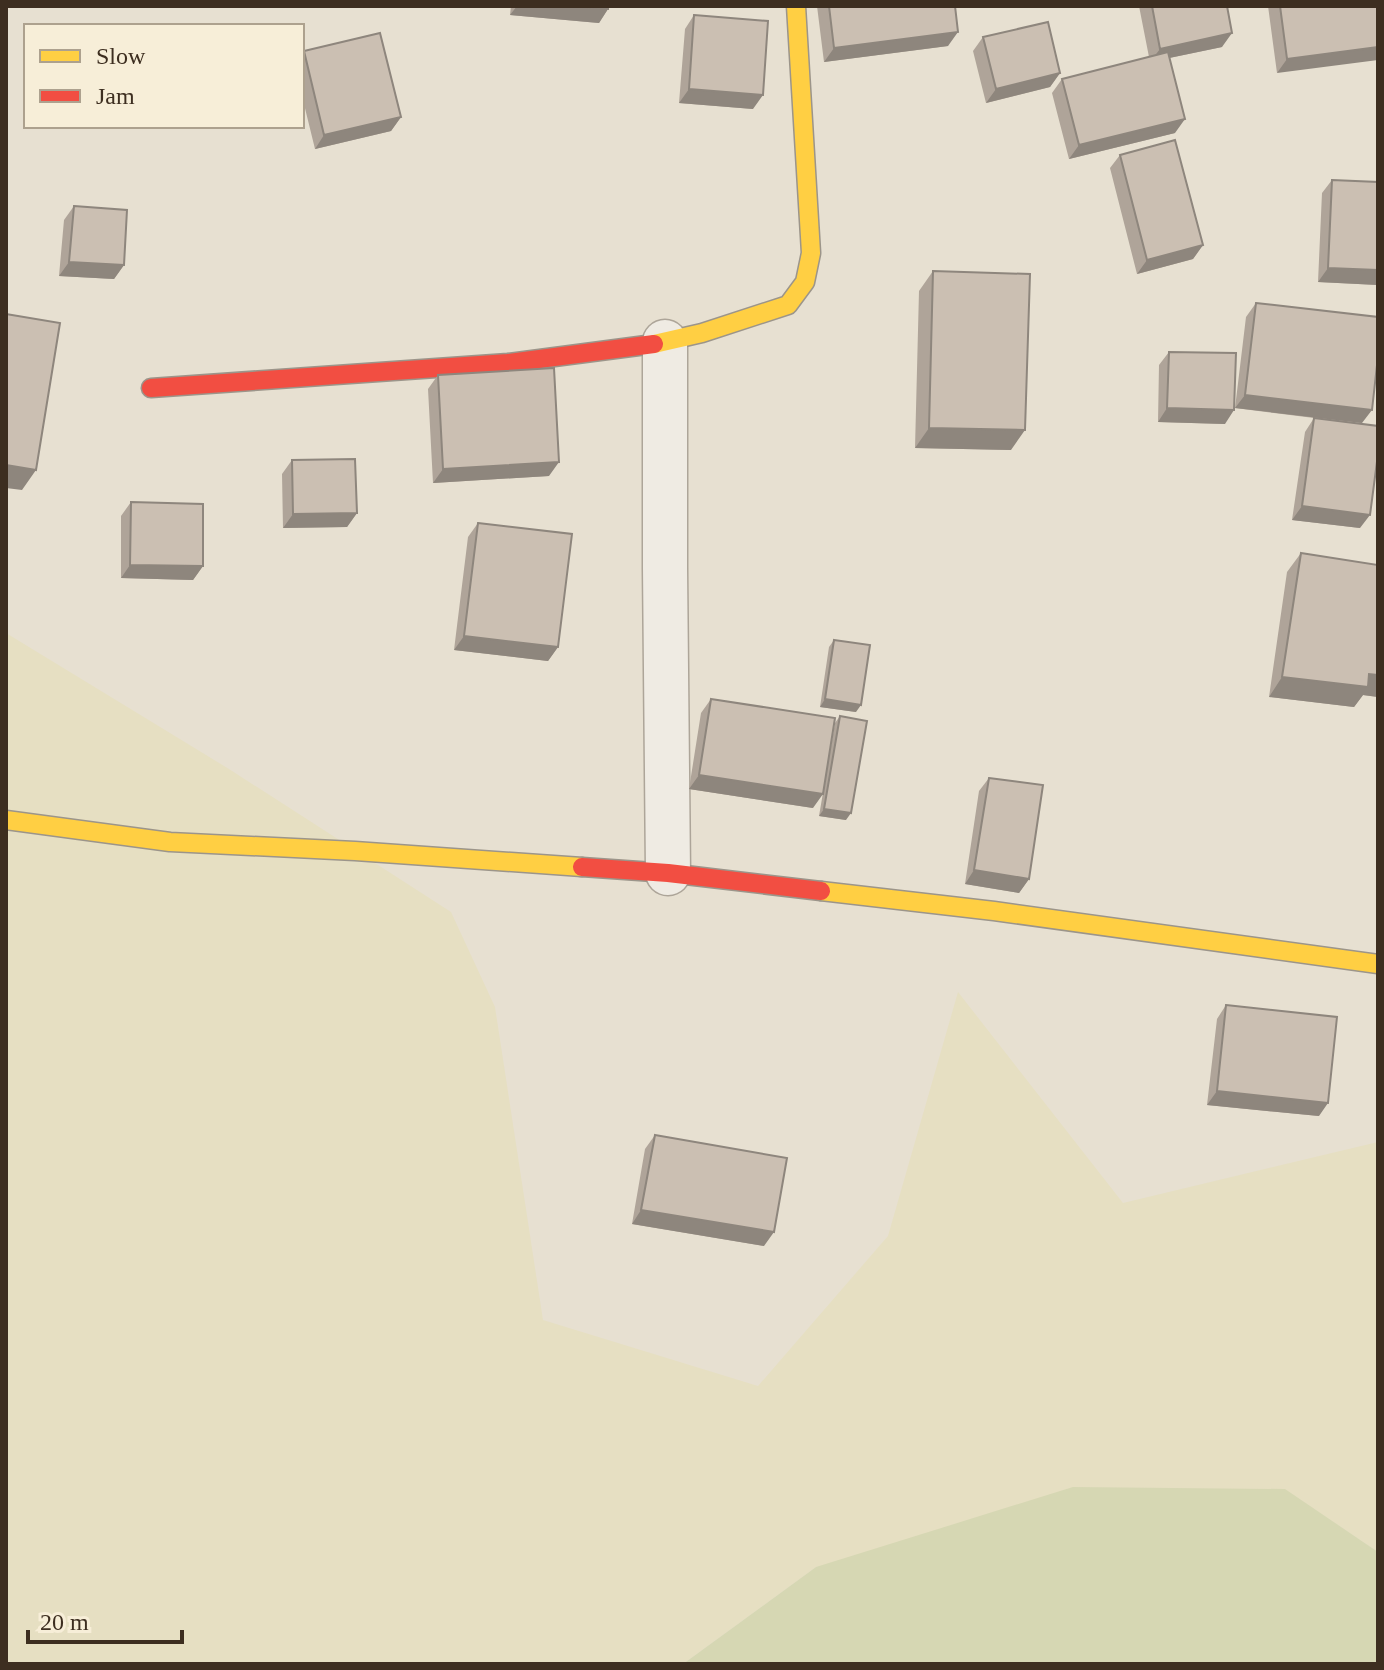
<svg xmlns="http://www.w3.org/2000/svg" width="1384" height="1670" viewBox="0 0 1384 1670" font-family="Georgia,serif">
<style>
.farmland{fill:#e6dfc2}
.green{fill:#d6d7b3}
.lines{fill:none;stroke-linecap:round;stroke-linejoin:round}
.street-casing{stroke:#ada599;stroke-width:47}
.slow-casing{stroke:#9c958a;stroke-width:21}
.jam-casing{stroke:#9c958a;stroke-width:21}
.street{stroke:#efebe3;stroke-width:44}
.slow{stroke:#ffcf43;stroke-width:18}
.jam{stroke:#f24e42;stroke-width:18}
.wall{fill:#afa499}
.shaded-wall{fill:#8e867d}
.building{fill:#cbbfb2;stroke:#8e867d;stroke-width:2}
</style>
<rect width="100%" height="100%" fill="#e7e0d1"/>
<!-- farmland -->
<path class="farmland" d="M6 633 229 769 451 912 495 1007 543 1320 758 1386 888 1236 958 992 1123 1203 1378 1142V1552L1284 1489 816 1567 683 1664H6Z"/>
<!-- green -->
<path class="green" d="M1073 1487 1285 1489 1378 1552V1664H683L816 1567Z"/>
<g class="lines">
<defs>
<path id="street" d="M665 342V568L668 873"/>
<path id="slow" d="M654 344 702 333 788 305 805 282 811 253 796 6
M6 820 170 842 355 851 582 867
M821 891 994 911 1378 964"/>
<path id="jam" d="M151 388 508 363 654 344
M582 867 668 873 821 891"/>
</defs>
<!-- street casing -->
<use href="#street" class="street-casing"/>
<!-- slow casing -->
<use href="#slow" class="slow-casing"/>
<!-- jam casing -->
<use href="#jam" class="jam-casing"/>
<!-- street -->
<use href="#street" class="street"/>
<!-- slow -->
<use href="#slow" class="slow"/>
<!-- jam -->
<use href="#jam" class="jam"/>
</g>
<!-- wall -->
<path class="wall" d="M511 6H608V9L599 23 510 15Z
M817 6H955L948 46 824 62Z
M1139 6H1227L1222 47 1169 58 1175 133 1069 159 1052 93 1062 79 1149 57Z
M1268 6H1378L1277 73Z
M694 15 753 109 679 103 685 29Z
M983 37 1060 73 1050 87 986 103 973 51Z
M304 51 401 117 391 131 315 149 302 96V54Z
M1120 155 1203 245 1193 259 1137 274 1110 168Z
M1332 180 1378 285 1318 282 1322 193Z
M74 206 124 265 114 279 59 276 64 220Z
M933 271 1011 450 915 448 919 291Z
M1256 303 1362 423 1318 418 1360 528 1292 520 1305 432 1314 418 1235 408 1246 317Z
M1169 352 1225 424 1158 422 1159 365Z
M438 375 549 476 433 483 428 389Z
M292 460 357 513 347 527 283 528 282 474Z
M131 502 203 566 193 580 121 578V516Z
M478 523 558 647 548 661 454 650 468 537Z
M1301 553 1378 565V697L1363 695 1354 707 1269 697 1287 572Z
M834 640 856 712 820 707 829 647Z
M711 699 813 808 689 789 701 713Z
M840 716 846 820 819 816 835 723Z
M989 778 1029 879 1019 893 965 884 979 791Z
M1226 1005 1319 1116 1207 1105 1217 1019Z
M655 1135 764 1246 632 1224 645 1149Z"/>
<!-- shaded-wall -->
<path class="shaded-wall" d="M517 6H574L608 9 599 23 510 15Z
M958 32 948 46 824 62 834 48Z
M1232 33 1222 47 1150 62 1160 49Z
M1378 47V60L1277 73 1287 59Z
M1060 73 1050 87 986 103 996 89Z
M689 89 763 95 753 109 679 103Z
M401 117 391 131 315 149 324 135Z
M1185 119 1175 133 1069 159 1079 145Z
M1203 245 1193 259 1137 274 1147 260Z
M69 262 124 265 114 279 59 276Z
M1328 268 1378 270V285L1318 282Z
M1245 395 1372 410 1362 423 1235 408Z
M1167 408 1234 410 1225 424 1158 422Z
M929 428 1025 430 1011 450 915 448Z
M559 462 549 476 433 483 443 469Z
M6 465 36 470 22 490 6 488Z
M1302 506 1370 515 1360 528 1292 520Z
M357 513 347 527 283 528 293 514Z
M130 565 203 566 193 580 121 578Z
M464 636 558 647 548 661 454 650Z
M1369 674 1378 675V697L1363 695 1354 707 1269 697 1282 677Z
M825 699 861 705 856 712 820 707Z
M699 775 823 794 813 808 689 789Z
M824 809 851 813 846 820 819 816Z
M974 870 1029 879 1019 893 965 884Z
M1217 1091 1328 1103 1319 1116 1207 1105Z
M641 1210 774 1232 764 1246 632 1224Z"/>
<!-- building -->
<path class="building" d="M574 6H608V9Z
M829 6H955L958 32 834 48Z
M1152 6H1227L1232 33 1160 49Z
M1280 6H1378V47L1287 59Z
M694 15 768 21 763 95 689 89Z
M1048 22 1060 73 996 89 983 37Z
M380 33 401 117 324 135 304 51Z
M1168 52 1185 119 1079 145 1062 79Z
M1175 140 1203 245 1147 260 1120 155Z
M1332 180 1378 182V270L1328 268Z
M74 206 127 210 124 265 69 262Z
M933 271 1030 274 1025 430 929 428Z
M1256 303 1378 317V356L1372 410 1245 395Z
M6 314 60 323 36 470 6 465Z
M1169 352 1236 353 1234 410 1167 408Z
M554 368 559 462 443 469 438 375Z
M1314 418 1378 426V454L1370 515 1302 506Z
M355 459 357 513 293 514 292 460Z
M131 502 203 504V566L130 565Z
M478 523 572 534 558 647 464 636Z
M1301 553 1378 565V675L1369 674 1368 687 1282 677Z
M834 640 870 645 861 705 825 699Z
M711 699 835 718 823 794 699 775Z
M840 716 867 721 851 813 824 809Z
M989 778 1043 785 1029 879 974 870Z
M1226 1005 1337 1017 1328 1103 1217 1091Z
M655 1135 787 1158 774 1232 641 1210Z"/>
<!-- border -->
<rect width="1384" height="1670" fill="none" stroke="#3d2e20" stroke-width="16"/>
<!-- legend -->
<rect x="24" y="24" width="280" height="104" fill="#f7eed8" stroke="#ada18e" stroke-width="2"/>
<rect x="40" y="50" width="40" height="12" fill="#ffcf43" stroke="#ada18e" stroke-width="2"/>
<text x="96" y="64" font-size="24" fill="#3d2e20">Slow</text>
<rect x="40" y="90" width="40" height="12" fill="#f24e42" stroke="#ada18e" stroke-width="2"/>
<text x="96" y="104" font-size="24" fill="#3d2e20">Jam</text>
<!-- scale -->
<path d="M28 1630v12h154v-12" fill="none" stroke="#3d2e20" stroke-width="4"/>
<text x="40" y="1630" font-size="24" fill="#3d2e20" stroke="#f7eed8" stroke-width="6" paint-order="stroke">20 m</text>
</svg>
